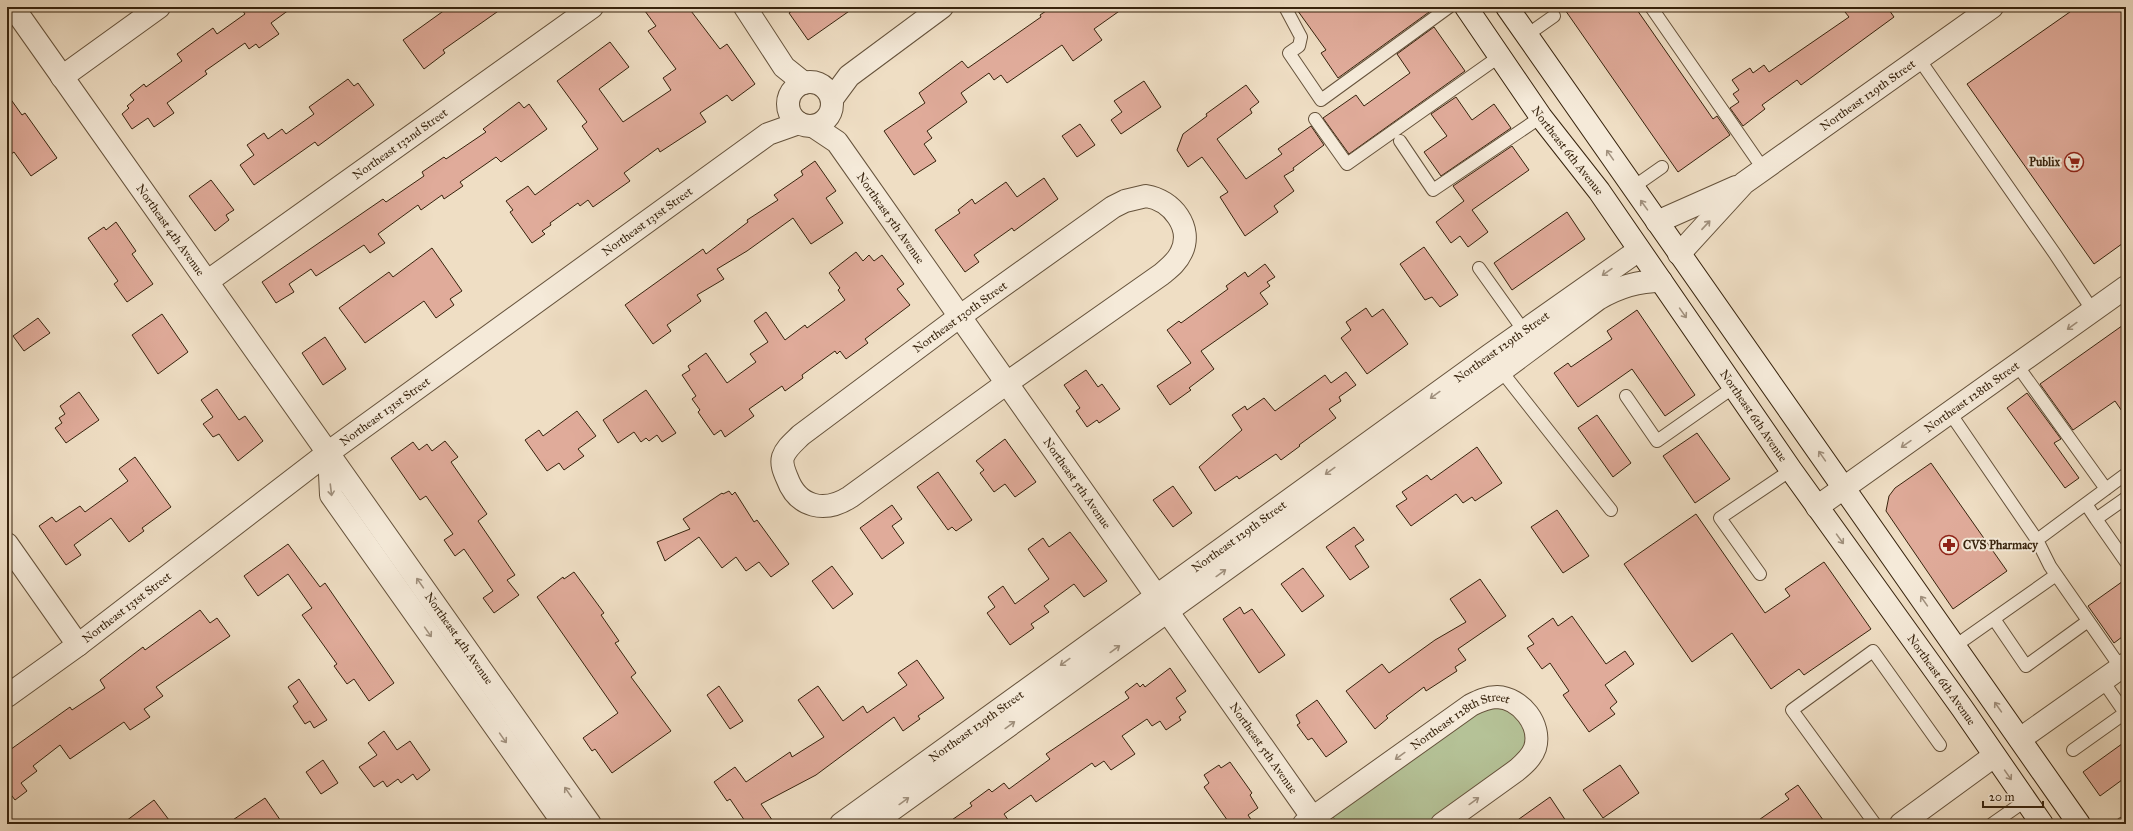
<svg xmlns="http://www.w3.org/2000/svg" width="2133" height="831" viewBox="0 0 2133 831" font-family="'IM FELL Great Primer',serif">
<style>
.green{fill:#b5c297;stroke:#767252}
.building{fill:#e0ab9a;stroke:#37230d}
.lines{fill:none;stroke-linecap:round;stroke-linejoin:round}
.lane-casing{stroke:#65523b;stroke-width:14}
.street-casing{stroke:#65523b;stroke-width:24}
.secondary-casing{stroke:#37230d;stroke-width:24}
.lane{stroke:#f5ead9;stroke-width:12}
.street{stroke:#f5ead9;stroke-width:22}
.secondary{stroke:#f5ead9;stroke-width:22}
.oneway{stroke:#a0907d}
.labels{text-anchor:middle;stroke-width:4;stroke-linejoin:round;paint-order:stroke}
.street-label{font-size:12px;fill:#37230d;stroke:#f5ead9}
.poi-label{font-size:12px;font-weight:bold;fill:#37230d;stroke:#f5ead9;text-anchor:end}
</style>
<rect width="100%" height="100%" fill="#efdec4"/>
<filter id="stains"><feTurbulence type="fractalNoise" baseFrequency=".005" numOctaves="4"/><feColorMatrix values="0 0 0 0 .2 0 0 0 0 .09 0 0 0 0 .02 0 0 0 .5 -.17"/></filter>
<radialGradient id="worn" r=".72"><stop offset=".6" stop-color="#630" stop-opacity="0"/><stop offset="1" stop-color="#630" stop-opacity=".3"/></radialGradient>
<!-- green -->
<path class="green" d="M1499 705 1522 719 1527 738 1521 757 1431 824H1338L1333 817 1336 810 1460 719Z"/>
<!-- building -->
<path class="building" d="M240 7H293L271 23 279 34 259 48 256 44 249 49 245 43 205 71 207 74 167 103 174 113 154 127 148 118 132 129 122 114 129 108 127 106 134 100 130 95 144 84 146 87 182 61 177 54 213 28 217 34 245 14Z
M449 7H504L443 50 445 53 424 69 403 40Z
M642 7H688L720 49 727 44 755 84 732 101 727 95 700 113 706 122 660 152 658 148 624 173 630 181 593 207 588 200 580 206 578 203 550 223 551 225 542 231 545 234 532 243 510 212 513 210 506 201 528 186 535 195 598 149 582 126 587 122 557 81 610 42 629 67 599 89 623 122 671 90 663 78 676 69 648 31 656 26Z
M798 7H855L808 40 789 13Z
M1052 7H1125L1094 29 1102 40 1073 61 1062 45 1007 83 1001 75 994 80 989 73 961 93 967 102 927 131 932 138 924 144 936 161 914 175 884 131 925 103 919 93 962 61 968 68 1041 17 1040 15Z
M1295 7H1436L1338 78 1321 53 1326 50Z
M1563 7H1635L1713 119 1717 116 1730 135 1678 172Z
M1841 7H1887L1894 17 1801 85 1797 80 1762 105 1765 109 1743 126 1730 108 1739 102 1733 94 1739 90 1732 80 1750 68 1753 73 1764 65 1769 72 1849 17Z
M2077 7H2126V241L2094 264 1967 84Z
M1434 27 1465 71 1349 154 1323 118 1356 95 1364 106 1410 73 1397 54Z
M348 79 354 86 358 83 374 105 318 146 315 142 254 185 240 165 254 155 247 145 264 133 268 139 282 129 286 134 314 114 309 107Z
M1144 81 1161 107 1121 134 1111 120 1122 112 1114 101Z
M1246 85 1259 102 1250 109 1252 113 1217 139 1246 179 1282 154 1278 149 1311 126 1324 145 1293 168 1294 170 1284 176 1294 191 1274 206 1278 212 1245 236 1220 197 1228 192 1202 157 1188 167 1177 150 1183 134 1207 116 1206 114Z
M7 94 22 115 25 113 57 158 31 176 14 152 7 157Z
M1456 97 1472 120 1494 104 1511 128 1441 176 1424 152 1447 136 1431 114Z
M519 102 524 108 529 104 547 129 501 162 496 157 460 182 463 186 444 199 442 195 421 210 418 205 378 234 385 243 370 253 364 245 316 276 311 269 289 284 294 292 276 303 262 282 383 199 386 202 424 176 422 172 444 157 446 159 486 132 483 129Z
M1080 124 1095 145 1077 157 1062 136Z
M1512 146 1529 170 1472 210 1488 232 1468 247 1460 236 1451 243 1436 222 1464 201 1453 186Z
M815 161 836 191 826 198 843 223 811 244 793 218 747 251 717 269 724 279 697 295 701 301 667 325 671 331 653 344 625 305 703 249 706 254 748 222 747 220 778 200 774 195 803 175 801 171Z
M1044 178 1058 199 1014 231 1012 228 974 255 979 262 965 272 935 230 960 213 958 210 972 199 975 204 1006 182 1017 197Z
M211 180 234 210 226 215 229 220 215 231 189 196Z
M1567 212 1585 239 1512 290 1494 263Z
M116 222 136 251 132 254 153 284 127 302 114 284 118 281 88 238 104 227 106 230Z
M1424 247 1458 295 1440 307 1432 297 1425 300 1400 264Z
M432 248 462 291 450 299 454 305 436 318 424 301 365 343 339 308 389 272 393 277Z
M856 252 863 261 869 255 874 261 882 255 904 284 897 289 910 305 865 339 868 343 846 359 840 351 837 354 835 351 802 375 803 378 785 391 782 386 749 409 754 416 725 437 721 430 714 435 698 412 700 410 692 399 696 396 682 375 690 370 688 366 706 353 727 383 756 362 750 354 768 342 754 321 766 312 785 340 805 325 807 328 845 300 838 290 840 288 829 273Z
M1265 264 1275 277 1267 282 1270 286 1260 293 1268 304 1201 351 1214 369 1189 388 1191 390 1170 405 1157 386 1191 363 1167 330 1179 321 1181 323 1228 289 1226 286 1245 272 1248 277Z
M1366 308 1372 317 1383 309 1408 344 1367 374 1341 338 1351 330 1346 322Z
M1637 310 1695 395 1665 416 1632 369 1578 407 1554 373 1568 363 1571 367 1612 339 1607 331Z
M162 314 188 352 158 374 132 335Z
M38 318 50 333 24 351 13 336Z
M2126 323V417L2115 401 2073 430 2040 384Z
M325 337 346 369 323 385 302 353Z
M1086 370 1098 387 1102 384 1120 409 1099 423 1097 420 1087 427 1076 411 1080 408 1064 385Z
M1346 372 1356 385 1339 397 1341 401 1329 409 1336 418 1299 445 1300 446 1281 460 1276 454 1239 479 1237 476 1215 491 1199 467 1242 430 1232 415 1245 406 1247 410 1264 398 1275 411 1325 375 1331 383Z
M217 389 239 420 245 416 263 441 238 461 219 434 213 437 203 424 213 417 201 400Z
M646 390 676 433 662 442 657 435 649 441 646 438 641 442 634 432 618 443 603 420Z
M79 392 99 420 66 443 55 428 62 423 59 418 65 414 60 406Z
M2027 393 2061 439 2054 443 2079 478 2065 488 2007 408Z
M577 411 596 436 578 449 584 456 564 470 559 463 547 471 525 440 539 430 543 436Z
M1597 415 1631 463 1613 477 1578 428Z
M1697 433 1730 479 1695 503 1663 456Z
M1005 439 1036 482 1015 497 1005 484 994 492 980 473 984 470 976 461Z
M445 441 458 457 451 462 487 514 478 521 515 575 507 580 519 595 494 613 483 598 493 591 464 549 455 556 444 540 453 534 426 496 420 500 391 458 413 442 419 450 427 444 432 451Z
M1477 447 1502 483 1475 501 1472 497 1463 503 1456 494 1411 526 1396 506 1407 499 1402 492 1427 475 1431 480Z
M135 457 171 507 142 528 144 531 129 542 111 518 74 545 81 555 66 565 39 526 52 517 56 522 80 506 85 512 128 481 119 469Z
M1931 463 2007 571 1953 609 1886 511 1889 496 1895 488Z
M938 472 972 520 956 531 952 527 948 530 917 487Z
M1173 486 1192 513 1173 527 1153 500Z
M729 491 732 495 735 492 754 522 757 520 789 564 771 577 759 562 746 571 736 557 722 568 699 537 665 561 657 542 690 529 683 519 722 493 723 494Z
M892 505 902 519 892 526 904 543 882 559 860 528Z
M1557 510 1589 556 1563 573 1531 527Z
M1696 514 1765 613 1790 596 1785 589 1824 562 1871 629 1804 675 1799 669 1771 689 1732 633 1692 662 1624 564Z
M1354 527 1364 540 1355 546 1369 567 1350 580 1326 547Z
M1070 532 1107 581 1084 597 1074 584 1044 606 1049 612 1031 624 1034 628 1010 645 987 613 995 607 988 597 1003 586 1015 604 1049 579 1028 549 1043 538 1049 547Z
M288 544 320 587 325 583 394 683 369 701 354 679 347 684 334 666 337 664 302 615 312 608 288 574 258 596 244 576Z
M832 566 853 594 833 609 812 581Z
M1303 568 1324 596 1302 612 1281 584Z
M574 572 604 613 601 615 619 641 615 643 636 673 631 677 671 731 612 773 595 749 592 751 583 738 618 713 537 597 563 577 564 579Z
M1480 579 1506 616 1458 649 1466 660 1455 667 1457 671 1426 691 1424 687 1386 716 1388 718 1375 729 1346 691 1382 664 1389 673 1435 640 1466 622 1450 599Z
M2126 579V634L2114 643 2088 606Z
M1240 607 1244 614 1252 609 1285 655 1259 673 1223 619Z
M200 610 210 623 217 618 230 636 156 687 163 696 144 709 150 717 130 730 124 722 70 759 60 745 33 766 37 771 21 783 27 791 15 800 9 792 7 793V752L70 707 72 710 105 688 100 680 143 647 145 650Z
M1572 616 1606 664 1625 651 1634 664 1605 685 1617 702 1610 708 1615 714 1589 732 1563 695 1569 691 1550 663 1542 669 1527 648 1534 644 1528 636 1553 618 1558 626Z
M917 660 944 698 918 716 920 719 903 731 894 717 816 775 761 804 775 824H747L730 799 727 801 714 782 735 767 746 782 790 752 792 757 824 737 798 700 818 686 843 721 863 706 867 713 907 685 898 673Z
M1170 668 1186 691 1176 698 1186 712 1179 717 1181 720 1166 730 1160 721 1152 726 1147 719 1122 736 1135 754 1111 770 1104 761 1095 767 1092 763 1036 802 1031 795 1004 814 1011 824H946L972 806 970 803 989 789 992 792 1004 783 1009 789 1050 759 1046 754 1129 698 1125 692 1137 683 1140 687 1143 684 1145 687Z
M299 679 327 720 314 728 310 721 305 724 293 706 298 702 288 687Z
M719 686 743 721 730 729 707 695Z
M1317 700 1347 742 1326 757 1312 738 1308 740 1297 725 1300 723 1296 715Z
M384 731 397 750 410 741 430 770 417 780 413 774 401 783 398 779 387 787 383 781 374 787 359 767 377 755 368 743Z
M2126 741V777L2100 796 2083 772Z
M323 760 338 783 321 794 306 772Z
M1230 762 1252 793 1250 795 1258 808 1248 815 1254 824H1230L1204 787 1209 783 1204 775 1219 765 1221 768Z
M1620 765 1639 793 1603 818 1583 790Z
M1798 785 1826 824H1753L1789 799 1785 794Z
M1550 797 1568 824H1512Z
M265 798 283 824H227Z
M154 800 172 824H122Z"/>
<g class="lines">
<defs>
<path id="lane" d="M1285 7 1301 37 1299 46 1289 53 1321 100 1449 7
M1651 7 1764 170
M1527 35 1554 16
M1919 59 2055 254 2093 311
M1315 119 1347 164 1500 56
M1400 141 1433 190 1541 117
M1632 188 1662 167
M1479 268 1524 331
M2017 365 2106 489
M1499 368 1611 510
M1626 396 1657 441 1734 387
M1950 413 2037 540
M2086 504 2096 519 2126 498
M2096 519 2126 562
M1760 574 1720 518 1791 470
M1994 619 2026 666 2088 621
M1955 646 2056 575
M2121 668 2050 566 2037 540 2126 474
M2073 750 2125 713 2103 681
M1875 824 1792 710 1873 651 1940 745
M1992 824 2025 801
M2122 824 2126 822"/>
<g id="street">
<path id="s1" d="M13 7 590 824"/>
<path d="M745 7 784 67 804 83"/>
<path d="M62 77 159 7"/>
<circle cx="810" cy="104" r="22"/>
<path d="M832 99 849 76 942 7"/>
<path id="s2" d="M813 126 837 142 1317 824"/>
<path d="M1146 196C1172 200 1194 228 1181 253 1177 262 1169 268 1162 274L1007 383 850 497C825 513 798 508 787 478 784 471 781 464 783 457 786 448 794 442 801 435L959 317 1113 207 1125 201Z"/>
<path d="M1657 222 1736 187"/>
<path id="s3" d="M1679 254 1744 183 1992 7"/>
<path id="s4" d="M208 281 592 7"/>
<path d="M329 452 331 495 564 824"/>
<path id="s5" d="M1817 507 2126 287"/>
<path d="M7 544 78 645"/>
<path id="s6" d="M7 696 78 645 329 452 768 134 799 123"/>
<path d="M2020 739 2126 664"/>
<path id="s7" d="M841 824 1490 355 1639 250"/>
<path d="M872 824 1501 371 1598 299C1618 287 1637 281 1661 281"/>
<path id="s8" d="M1304 824 1471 705C1479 701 1487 697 1497 697 1521 698 1542 725 1535 748 1532 757 1524 764 1517 770L1442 824"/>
<path d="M1901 824 1994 756"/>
</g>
<g id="secondary">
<path id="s9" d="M1466 7 1541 117 1599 191 1791 470 1962 708 2042 824"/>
<path d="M1507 7 2079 824"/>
</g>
</defs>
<!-- lane casing -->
<use href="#lane" class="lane-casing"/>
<!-- street casing -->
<use href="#street" class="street-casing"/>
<!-- secondary casing -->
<use href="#secondary" class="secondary-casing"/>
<!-- lane -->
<use href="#lane" class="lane"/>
<!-- street -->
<use href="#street" class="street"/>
<!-- secondary -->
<use href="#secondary" class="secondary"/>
</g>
<!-- one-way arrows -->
<defs><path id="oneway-shaft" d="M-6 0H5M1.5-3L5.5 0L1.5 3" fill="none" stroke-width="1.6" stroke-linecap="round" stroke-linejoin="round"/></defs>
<g class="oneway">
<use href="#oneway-shaft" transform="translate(1610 155) rotate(-125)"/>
<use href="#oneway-shaft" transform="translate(1644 205) rotate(-126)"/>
<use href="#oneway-shaft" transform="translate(1706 225) rotate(-47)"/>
<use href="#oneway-shaft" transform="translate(1607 272) rotate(145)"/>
<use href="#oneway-shaft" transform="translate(1683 313) rotate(55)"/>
<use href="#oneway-shaft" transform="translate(2072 326) rotate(144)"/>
<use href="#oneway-shaft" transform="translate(1435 395) rotate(144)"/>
<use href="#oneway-shaft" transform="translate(1906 444) rotate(145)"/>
<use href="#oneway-shaft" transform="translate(1822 456) rotate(-125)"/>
<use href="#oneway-shaft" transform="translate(1330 471) rotate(144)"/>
<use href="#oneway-shaft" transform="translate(331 490) rotate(83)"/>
<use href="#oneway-shaft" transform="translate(1840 539) rotate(54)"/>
<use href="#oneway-shaft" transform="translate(1221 573) rotate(-36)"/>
<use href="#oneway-shaft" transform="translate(420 583) rotate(-125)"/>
<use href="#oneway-shaft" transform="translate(1924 601) rotate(-125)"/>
<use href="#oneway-shaft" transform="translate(428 632) rotate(55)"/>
<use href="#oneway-shaft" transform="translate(1115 649) rotate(-36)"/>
<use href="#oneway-shaft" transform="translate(1065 662) rotate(144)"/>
<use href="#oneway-shaft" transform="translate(1998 707) rotate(-125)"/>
<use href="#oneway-shaft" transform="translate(1010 725) rotate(-36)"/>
<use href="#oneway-shaft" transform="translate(503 738) rotate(55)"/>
<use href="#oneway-shaft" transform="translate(1400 756) rotate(144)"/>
<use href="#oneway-shaft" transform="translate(2008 775) rotate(55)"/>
<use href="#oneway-shaft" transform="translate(568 792) rotate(-125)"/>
<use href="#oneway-shaft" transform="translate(904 801) rotate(-36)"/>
<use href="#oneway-shaft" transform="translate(1474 801) rotate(-36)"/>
</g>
<!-- icons -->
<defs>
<symbol id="supermarket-ring" viewBox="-11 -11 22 22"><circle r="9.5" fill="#f5ead9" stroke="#8f2418" stroke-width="1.5"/><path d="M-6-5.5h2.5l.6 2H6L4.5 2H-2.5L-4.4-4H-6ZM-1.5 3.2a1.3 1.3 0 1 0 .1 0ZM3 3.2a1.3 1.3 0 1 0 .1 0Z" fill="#8f2418"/></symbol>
<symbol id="pharmacy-ring" viewBox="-11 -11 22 22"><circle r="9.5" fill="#f5ead9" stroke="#8f2418" stroke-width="1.5"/><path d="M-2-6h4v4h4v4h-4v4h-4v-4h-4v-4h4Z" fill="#8f2418"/></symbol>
</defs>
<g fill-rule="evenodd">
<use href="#supermarket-ring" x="2063" y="151" width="22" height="22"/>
<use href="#pharmacy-ring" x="1938" y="534" width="22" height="22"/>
</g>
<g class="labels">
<!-- street labels -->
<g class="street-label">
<text dy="4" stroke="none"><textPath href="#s3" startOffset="248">Northeast 129th Street</textPath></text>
<text dy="4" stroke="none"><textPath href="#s4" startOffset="236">Northeast 132nd Street</textPath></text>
<text dy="4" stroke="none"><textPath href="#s9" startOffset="176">Northeast 6th Avenue</textPath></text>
<text dy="4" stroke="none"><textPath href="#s2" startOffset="122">Northeast 5th Avenue</textPath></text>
<text dy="4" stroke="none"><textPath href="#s6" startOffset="797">Northeast 131st Street</textPath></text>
<text dy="4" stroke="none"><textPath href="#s1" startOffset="273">Northeast 4th Avenue</textPath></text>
<text transform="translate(960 317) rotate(-36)" y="4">Northeast 130th Street</text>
<text dy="4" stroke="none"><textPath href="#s7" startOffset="815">Northeast 129th Street</textPath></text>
<text dy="4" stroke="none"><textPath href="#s5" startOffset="190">Northeast 128th Street</textPath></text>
<text dy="4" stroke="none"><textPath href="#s6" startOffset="473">Northeast 131st Street</textPath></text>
<text dy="4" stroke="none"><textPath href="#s9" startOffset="500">Northeast 6th Avenue</textPath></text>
<text dy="4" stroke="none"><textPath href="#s2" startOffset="446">Northeast 5th Avenue</textPath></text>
<text dy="4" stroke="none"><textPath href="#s7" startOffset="491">Northeast 129th Street</textPath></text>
<text dy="4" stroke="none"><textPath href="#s6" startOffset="149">Northeast 131st Street</textPath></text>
<text dy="4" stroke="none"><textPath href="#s1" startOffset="773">Northeast 4th Avenue</textPath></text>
<text dy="4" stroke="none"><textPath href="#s9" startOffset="824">Northeast 6th Avenue</textPath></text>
<text dy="4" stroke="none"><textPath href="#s7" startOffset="167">Northeast 129th Street</textPath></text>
<text dy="4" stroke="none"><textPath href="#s8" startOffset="189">Northeast 128th Street</textPath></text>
<text dy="4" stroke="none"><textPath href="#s2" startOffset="770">Northeast 5th Avenue</textPath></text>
</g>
<!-- poi labels -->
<g class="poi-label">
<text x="2060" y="166">Publix</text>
<text x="1963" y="549" text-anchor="start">CVS Pharmacy</text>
</g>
</g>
<!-- margin -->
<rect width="2133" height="831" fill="none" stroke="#efdec4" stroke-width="24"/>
<rect x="8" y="8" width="2117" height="815" fill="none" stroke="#37230d" stroke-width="2"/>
<rect x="12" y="12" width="2109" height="807" fill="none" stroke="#37230d"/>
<!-- scale -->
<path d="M1983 801v6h60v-6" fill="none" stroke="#37230d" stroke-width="2"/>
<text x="1989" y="801" font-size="12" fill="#37230d" stroke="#f5ead9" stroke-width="3" paint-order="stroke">20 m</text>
<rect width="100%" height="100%" filter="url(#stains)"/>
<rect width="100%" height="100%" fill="url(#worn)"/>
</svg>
